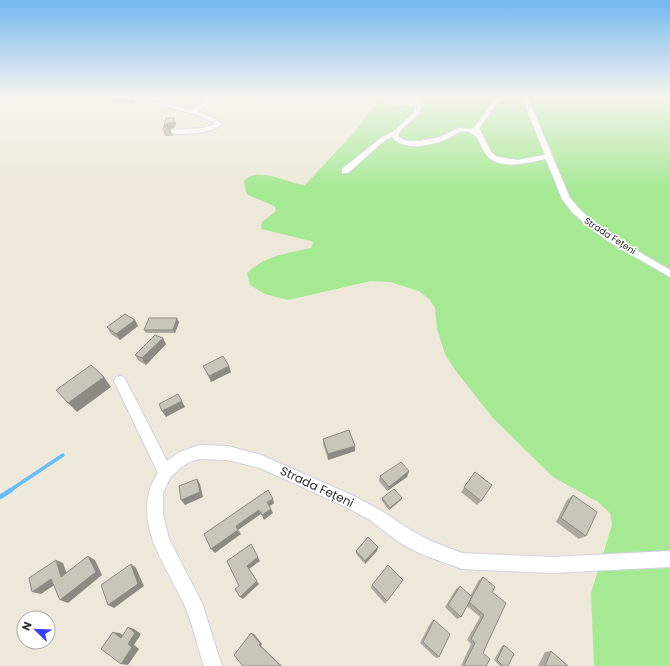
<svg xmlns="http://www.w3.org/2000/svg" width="670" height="666" viewBox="0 0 670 666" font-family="Poppins,sans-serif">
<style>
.green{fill:#a5e993}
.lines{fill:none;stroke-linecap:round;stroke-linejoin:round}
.stream-far1{stroke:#65bef8;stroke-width:3.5}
.stream{stroke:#65bef8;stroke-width:4.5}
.minor-casing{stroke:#d0d1e4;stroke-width:2}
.minor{fill:#fff;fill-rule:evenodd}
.wall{fill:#ada9a1}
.shaded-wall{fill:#8d8a83}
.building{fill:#c9c5bb;stroke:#8d8a83}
.labels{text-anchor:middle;stroke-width:3.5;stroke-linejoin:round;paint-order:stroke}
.far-street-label{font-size:9px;fill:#2a2a2a;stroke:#fff}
.near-street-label{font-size:12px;fill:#2a2a2a;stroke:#fff}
</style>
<rect width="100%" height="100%" fill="#eee8db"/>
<!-- green -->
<path class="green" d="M423 98H670V666H594L591 593 612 525 610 513 598 502 553 477 493 418 455 370 445 354 437 329 435 308 430 300 419 291 390 282 371 281 288 300 265 294 250 285 247 273C264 256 288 253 311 248L313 243 311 241 261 229 262 222 275 212 276 209 274 206 248 195 246 192 244 181C257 165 288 184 305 185L358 128 376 103 425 107Z"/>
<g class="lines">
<!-- stream-far1 -->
<path class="stream-far1" d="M9 491 63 455"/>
<!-- stream -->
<path class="stream" d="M0 497 11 490"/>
<defs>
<path id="minor" d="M0 98H11L0 101Z
M128 98H139L192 110 206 100 204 98H212L210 102 197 112 216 119 222 124C212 134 181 135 168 133V131L170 130 203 128 215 124 203 117 191 113Z
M415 98H421C425 121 401 121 398 137L406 141H420L440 137 459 128 473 129 495 98H501L479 128 491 152 497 157 518 160 545 155 522 98H528L570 198C596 231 635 249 670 270V277L611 243 583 222 572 212 562 199 546 159C530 162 507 169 492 160 479 152 482 131 463 131 458 132 454 135 449 138 434 145 404 152 392 137L385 140 348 173H342V169L381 138 394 131 410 116 415 109Z
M120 376 124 377 167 461 180 452 199 445 228 446 261 455 354 496 380 510 412 531 431 541 462 553 552 557 670 551V567L552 573 462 569 421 554 400 543 370 520 344 506 260 468 228 460 199 459 189 462 179 469 170 478 163 493V515L169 539 202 603 222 666H204C197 646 193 624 184 604 169 570 139 533 149 493 150 486 155 479 158 473L114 381 116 377Z"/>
</defs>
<!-- minor casing -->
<use href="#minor" class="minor-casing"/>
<!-- minor -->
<use href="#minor" class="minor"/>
</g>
<!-- wall -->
<path class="wall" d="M100 98H135L137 102 132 104 100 100Z
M174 118 176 124 174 128 169 129 171 130 173 136H165L163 130Z
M135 320 138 326 120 340 111 334 107 327Z
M179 322 175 333H146L144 330Z
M166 344 146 365 139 361 135 355Z
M203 366 231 372 211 382Z
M323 439 355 451 328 460 323 444Z
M409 471 407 477 387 491 379 481 380 476Z
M475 472 481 501 477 505 461 492Z
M573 495 586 536 579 539 556 522 567 500Z
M382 498H402L401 500 389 510 382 501Z
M378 547 377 551 365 564 356 554V551Z
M483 577 492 592 483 653 486 666H461L471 644 467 640 480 617 467 606 461 617 457 619 445 607 456 589 460 586 470 596 479 580Z
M403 580 385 604 371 588 372 585Z
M434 620 439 657 436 658 420 643 431 622Z
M504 645 508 666H500L494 660 502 646Z
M551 651 568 666H538L545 652Z"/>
<!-- shaded-wall -->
<path class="shaded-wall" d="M134 98H135L137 102 132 104 130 100Z
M174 118 176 124 174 128 169 129 168 130 165 128V125Z
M177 318 179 322 175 333 173 330Z
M135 320 138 326 120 340 116 334Z
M163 338 166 344 146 365 142 358Z
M229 366 231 372 211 382 209 376Z
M104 377 111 387 77 412 68 403Z
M182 401 185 407 166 417 162 411Z
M355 446V451L328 460V454Z
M409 471 407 477 387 491 389 487Z
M197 479 200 484 203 497 185 505 181 500Z
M402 498 401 500 389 510 390 508Z
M273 499 274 503 269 507 267 502Z
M271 509 273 513 264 520 262 515Z
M259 510 261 514 238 530 241 534 215 553 211 549 236 526Z
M251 544 260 561 249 569 259 584 243 599 240 597Z
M378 547 377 551 365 564V561Z
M88 556 95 560 102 575 68 603 60 600Z
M56 560 63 563 69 580 61 577Z
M131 564 136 568 144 586 114 608 108 605Z
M51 579 59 582 41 594 32 592Z
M128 627 134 629 141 634 134 645 139 649 128 665 121 664 128 644Z
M113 632 120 633 127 639 121 638Z
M251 633 254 634 262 644 261 646 282 666H281L259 645Z"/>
<!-- building -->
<path class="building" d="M118 98H134L130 100Z
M166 118H174L173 122 168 123 165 125V128L171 130H163Z
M125 314 135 320 116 334 107 327Z
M149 318H177L173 330H144Z
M155 335 163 338 142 358 135 355Z
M223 356 229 366 209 376 203 366Z
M91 365 104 377 68 403 56 390Z
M178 394 182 401 162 411 159 404Z
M349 430 355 446 328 454 323 439Z
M401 462 409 471 389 487 380 476Z
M475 472 492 485 481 501 464 487Z
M197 479 200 492 181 500 179 486Z
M394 489 402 498 390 508 382 498Z
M268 490 273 499 267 502 271 509 262 515 259 510 236 526 238 530 211 549 204 534Z
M573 495 597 512 586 536 561 518Z
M368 537 378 547 365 561 356 551Z
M251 544 258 557 247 566 257 581 240 597 235 589 239 586 227 561Z
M88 556 96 572 60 600 51 579 32 592 29 578 56 560 61 577Z
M131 564 138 584 108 605 101 585Z
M388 565 403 580 387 601 372 585Z
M483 577 495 587 492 592 506 603 483 653 490 659 486 666H466L464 665 475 643 471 639 484 615 469 602Z
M460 586 472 597 461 617 448 605Z
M434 620 450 634 439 657 423 642Z
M128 627 135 633 128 644 132 647 121 664 101 649 113 632 121 638Z
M251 633 260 643 259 645 281 666H243L234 655Z
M504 645 514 654 508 666H503L497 660Z
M551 651 568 666H545Z"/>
<!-- sky -->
<linearGradient id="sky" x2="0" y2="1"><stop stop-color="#73b8ee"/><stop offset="0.51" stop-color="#f7f5ef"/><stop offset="1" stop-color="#f7f5ef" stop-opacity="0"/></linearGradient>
<rect width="670" height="191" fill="url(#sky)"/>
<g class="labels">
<!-- far-street labels -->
<g class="far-street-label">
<text transform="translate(610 236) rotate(33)" y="3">Strada Fețeni</text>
</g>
<!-- near-street labels -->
<g class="near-street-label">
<text transform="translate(317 487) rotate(25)" y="4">Strada Fețeni</text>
</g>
</g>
<!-- north arrow -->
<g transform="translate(36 630) rotate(293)"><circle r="19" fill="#ffffff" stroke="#aaaaaa"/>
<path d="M0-3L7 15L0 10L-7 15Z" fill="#3741ff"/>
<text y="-6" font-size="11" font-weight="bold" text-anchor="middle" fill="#2a2a2a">N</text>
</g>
</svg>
